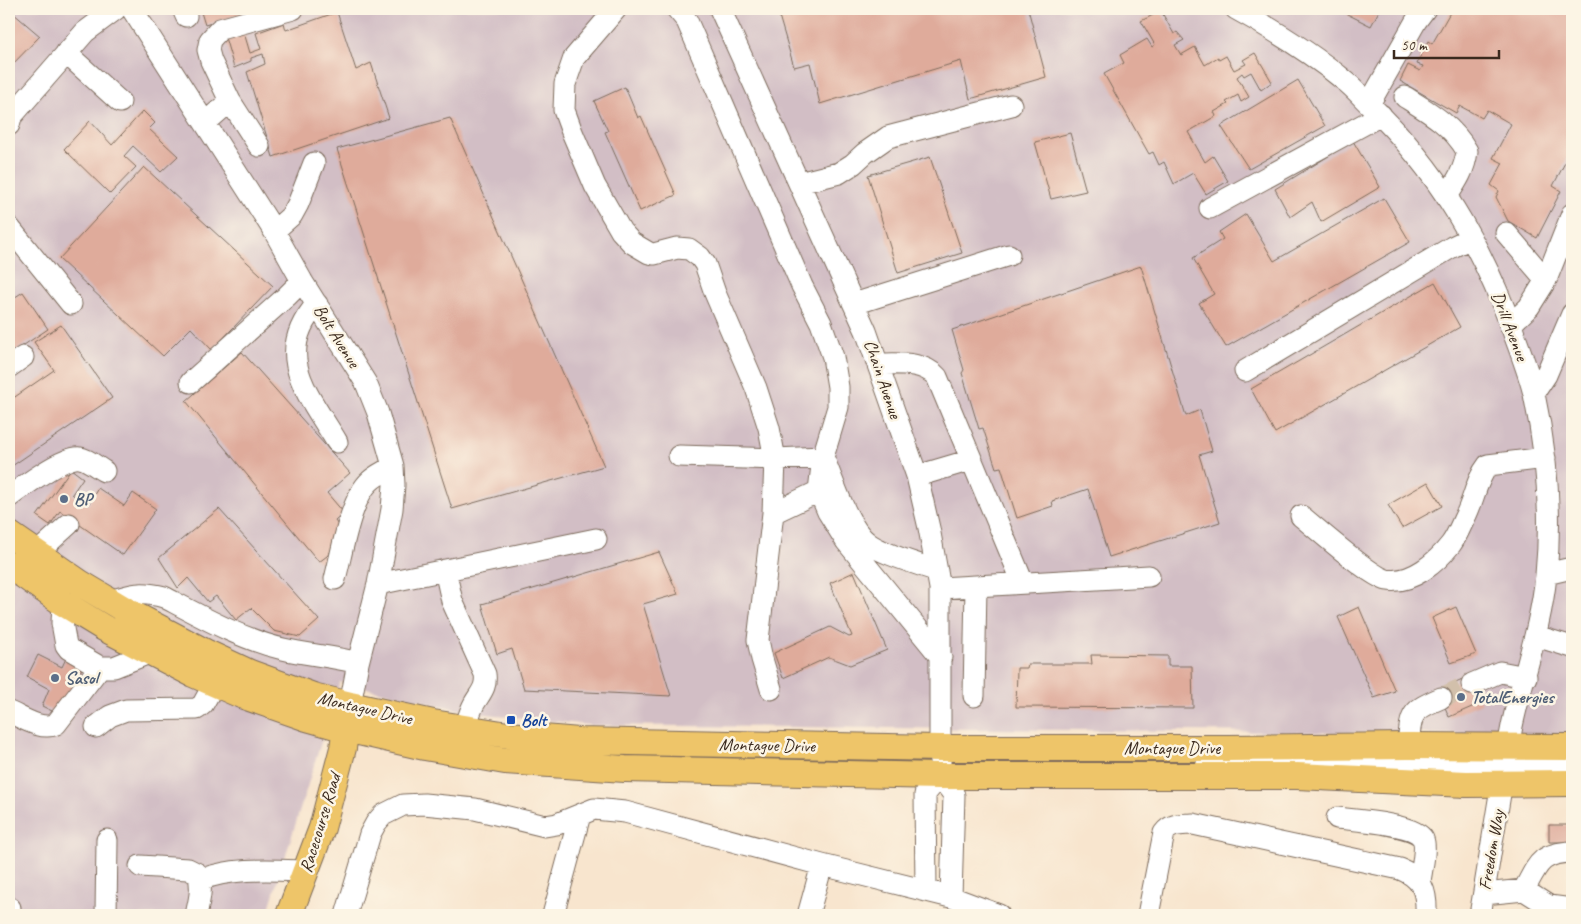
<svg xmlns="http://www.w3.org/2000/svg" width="1581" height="924" viewBox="0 0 1581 924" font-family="Caveat,sans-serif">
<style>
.industrial{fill:#d2bec5}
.building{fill:#dfab9b}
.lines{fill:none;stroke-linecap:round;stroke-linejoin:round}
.minor-tunnel{stroke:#d2c0ab;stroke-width:21;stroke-dasharray:21 11;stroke-linecap:butt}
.minor-casing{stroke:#7d6b5c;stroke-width:23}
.major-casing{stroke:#7d6b5c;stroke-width:28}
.minor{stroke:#fff;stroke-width:21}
.major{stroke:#eec569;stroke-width:26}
.service-dot{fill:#5c6f8a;stroke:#fcf5e5;stroke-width:2}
.transit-dot{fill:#1a4fb4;stroke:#fcf5e5;stroke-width:2}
.labels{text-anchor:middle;stroke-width:5;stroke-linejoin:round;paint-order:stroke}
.street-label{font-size:18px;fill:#3b2a1e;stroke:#fcf5e5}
.service-label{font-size:18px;font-weight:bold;fill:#4e5e75;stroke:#fcf5e5;text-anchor:start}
.transit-label{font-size:18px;font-weight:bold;fill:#164399;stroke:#fcf5e5;text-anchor:start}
</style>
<rect width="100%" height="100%" fill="#fcf5e5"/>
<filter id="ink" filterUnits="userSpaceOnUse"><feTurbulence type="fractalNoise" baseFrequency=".02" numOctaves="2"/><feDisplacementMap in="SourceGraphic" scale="10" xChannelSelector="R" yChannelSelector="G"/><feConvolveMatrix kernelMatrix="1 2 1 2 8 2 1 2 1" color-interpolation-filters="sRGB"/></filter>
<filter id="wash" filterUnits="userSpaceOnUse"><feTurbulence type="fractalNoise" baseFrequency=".0096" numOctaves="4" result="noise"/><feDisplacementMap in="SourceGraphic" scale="20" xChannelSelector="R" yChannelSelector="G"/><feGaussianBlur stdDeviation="1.12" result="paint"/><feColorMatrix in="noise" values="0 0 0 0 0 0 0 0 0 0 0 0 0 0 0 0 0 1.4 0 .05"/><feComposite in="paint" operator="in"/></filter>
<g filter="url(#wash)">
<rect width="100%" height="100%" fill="#f8e5ce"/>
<!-- industrial -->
<path class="industrial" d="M9 9H1572V735L589 725 469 712 340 682 267 915H9Z"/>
<g id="blocks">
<!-- building -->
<path class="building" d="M9 9H17L13 13 40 36 9 68Z
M200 9H258L205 25Z
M777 9H1028L1046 77 970 99 961 61 820 104 810 63 794 67Z
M1337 9H1380L1371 26Z
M1452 9H1572V149L1553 186 1561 191 1537 238 1508 221 1496 197 1499 191 1491 185 1503 163 1493 158 1511 124 1487 110 1482 118 1460 106 1456 113 1400 81 1408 65 1420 71 1423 66 1417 64 1428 41 1432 44Z
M1161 11 1174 34 1177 32 1184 40 1175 45 1181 55 1195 47 1205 65 1218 57 1219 60 1226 56 1234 70 1246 64 1243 60 1255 53 1272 82 1261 90 1251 72 1244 76 1242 73 1237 77 1249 97 1241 102 1238 95 1226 102 1228 104 1214 112 1216 116 1188 132 1205 162 1213 156 1228 181 1206 194 1193 173 1174 184 1164 162 1159 165 1153 152 1149 154 1104 74 1124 63 1120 55 1147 39 1152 47 1155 45 1141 21Z
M337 12 356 70 371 63 389 118 273 157 247 72 265 64 263 54 251 58V61L234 68 224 34 242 26 250 53 261 49 256 33 284 23 286 30Z
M1298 80 1325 126 1249 169 1221 126Z
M625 87 638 118 641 116 676 195 640 211 605 132 608 131 594 101Z
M143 111 155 123 149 129 178 156 161 172 133 146 124 156 136 167 110 194 64 149 90 121 112 145Z
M450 118 604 466 452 509 337 149Z
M1070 133 1086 191 1051 199 1035 142Z
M1353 141 1380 187 1321 222 1312 202 1290 217 1275 189Z
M930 157 962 253 898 273 868 175Z
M144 167 273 286 212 350 191 328 163 356 59 259Z
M1384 198 1410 242 1226 347 1199 303 1214 294 1193 258 1223 239 1219 232 1246 214 1274 261Z
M1141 266 1186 416 1200 410 1212 451 1199 455 1220 522 1109 557 1088 489 1052 501 1053 506 1017 518 1001 467 996 468 983 428 979 429 962 373 964 370 952 330Z
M1435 282 1460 327 1275 433 1251 389Z
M23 292 48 329 9 355V301Z
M61 325 112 398 9 468V401L54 370 34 342Z
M242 352 350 473 327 493 344 513 335 521 341 529 335 546 327 556 319 562 186 401Z
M71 469 83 478 72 494 88 505 98 488 124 506 133 493 156 509 123 555 60 511 50 525 37 516Z
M1428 482 1442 506 1402 528 1388 505Z
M219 509 319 620 300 637 274 631 251 608 236 620 216 596 208 602 188 578 178 588 159 558Z
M659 552 678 594 643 604 671 696 524 689 512 649 497 654 482 604Z
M854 572 887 650 850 665 829 657 783 678 774 653 830 627 849 637 852 636 830 583Z
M1359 607 1395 691 1374 698 1338 617Z
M1456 607 1476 654 1451 663 1432 618Z
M69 652 86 661 58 714 42 706 49 689 27 677 38 655 62 667Z
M1091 655 1168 656V666H1192L1193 708 1016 707 1017 668H1027L1028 664H1092Z
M1469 676 1481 703 1449 717 1438 690Z
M1549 825H1572V842H1549Z"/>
</g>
</g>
<g filter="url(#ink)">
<use href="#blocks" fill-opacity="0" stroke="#7d6b5c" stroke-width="1"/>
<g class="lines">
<!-- minor-tunnel -->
<path class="minor-tunnel" d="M1441 698 1472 684"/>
<defs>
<path id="minor" d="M132 9 274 231 302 281 366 383 378 413 393 466 394 485 392 509 378 584 358 663 350 705
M183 9 186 16
M616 9 574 58 565 84 564 110 572 132 595 186 621 231 632 243 649 253 654 254 677 248 689 249 700 257 705 264 715 293 756 388 769 428 775 459 773 513
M677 9 687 21 802 286 821 323 833 357 838 387V407L823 457 819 491 828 512 846 541 941 657
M720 9 866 331 917 476 929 528 940 588V776
M1236 9C1274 30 1310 52 1344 80 1353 87 1362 97 1370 105 1438 170 1480 243 1513 331 1520 351 1529 373 1534 394 1547 454 1552 514 1546 575 1541 627 1523 675 1512 726 1500 789 1491 852 1480 915
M66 53 120 102
M1405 97C1429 112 1452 125 1467 151 1465 169 1457 181 1447 196
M230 101 211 61 208 50 210 40 220 29 293 9
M1369 104 1416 21 1425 9
M205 123 230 101 259 146
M9 125 11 117 85 32 116 9
M799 183 839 173 853 164 865 153 888 137 1011 105
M1210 208 1381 115
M9 227 71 304
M274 231 292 215 298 204 314 163
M1506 233 1546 280
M317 304C271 355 309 395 337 442
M854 304 1009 255
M1510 325 1529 307 1546 280 1572 214
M878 364C898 364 923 361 937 377L1023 583
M9 367 23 357
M1245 371 1452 247 1471 238
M191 382 287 296 302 281
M1534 393 1546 375 1572 314
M679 456 775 459 823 457C833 480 848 529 868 543 882 554 919 564 937 571
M917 476 971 460
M9 497C21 488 65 455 80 458 88 459 97 467 104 471
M1301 516C1317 529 1371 577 1387 580 1412 584 1437 562 1451 544 1457 536 1461 525 1465 517 1474 500 1476 480 1488 465L1545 458
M26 563 69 524
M445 570 452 601 485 674C487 688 480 693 474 704 470 711 468 720 465 728
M1546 574 1572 568
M335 579C342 553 350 499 370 481 376 475 386 471 393 466
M378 584 596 539
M940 588 1149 576
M110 601C132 594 141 591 164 597 202 617 241 639 283 649 308 655 333 656 358 663
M63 603 62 623 66 645 69 649 100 667H114L149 653
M1536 636 1572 647
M1472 684 1500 672 1526 677
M771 689 762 659 758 640 773 513 819 491
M974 696 976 586
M9 712C23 718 42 731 56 724L100 667
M96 727 110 716 126 710 197 709 203 704 214 684
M1408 746C1411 714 1410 711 1441 698
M1207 761 1466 765H1572
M940 776 954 795 951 897
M1337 818C1354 820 1416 824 1423 839 1427 848 1421 872 1420 882
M140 866 188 869 198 874C203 888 199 901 196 915
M200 880C232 867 272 870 306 871
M1524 890C1538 864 1540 853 1572 852
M926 891 925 794 940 776
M1484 894 1524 890 1549 906 1572 909
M9 908H10
M106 915 107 840
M346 915 370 834 376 823 383 815 403 805 424 804 475 809 545 826 557 824 594 809 625 812 822 865 951 897 999 915
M553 915 580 815
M808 915 822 865
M1148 915 1164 833C1171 823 1182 825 1193 824L1400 869C1423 878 1427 892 1426 915"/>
<path id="major" d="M9 534 80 583 127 611 205 652 250 673 313 696 350 705 433 723 508 735 579 741 940 748H1228L1408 746 1572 747
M9 565 63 603 104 628 193 674 241 695 307 718 346 729 425 747 505 761 625 769 940 776H1297L1466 784 1572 783
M289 915 322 828 343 748 348 713"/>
</defs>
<!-- minor casing -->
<use href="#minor" class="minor-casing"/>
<!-- major casing -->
<use href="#major" class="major-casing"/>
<!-- minor -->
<use href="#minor" class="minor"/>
<!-- major -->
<use href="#major" class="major"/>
</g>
</g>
<!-- markers -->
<g class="service-dot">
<circle cx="64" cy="499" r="5"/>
<circle cx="55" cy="678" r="5"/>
<circle cx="1461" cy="697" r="5"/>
</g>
<rect class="transit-dot" x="506" y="715" width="10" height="10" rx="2.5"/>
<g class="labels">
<!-- street labels -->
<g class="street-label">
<text transform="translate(1510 326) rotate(69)" y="6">Drill Avenue</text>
<text transform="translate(337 336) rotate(58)" y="6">Bolt Avenue</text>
<text transform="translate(883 379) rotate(71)" y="6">Chain Avenue</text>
<text transform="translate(365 708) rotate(13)" y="6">Montague Drive</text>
<text transform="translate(767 745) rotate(1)" y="6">Montague Drive</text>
<text x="1172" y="754">Montague Drive</text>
<text transform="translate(320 823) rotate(-73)" y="6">Racecourse Road</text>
<text transform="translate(1491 850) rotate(-80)" y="6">Freedom Way</text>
</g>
<!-- service labels -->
<g class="service-label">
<text x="74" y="505">BP</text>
<text x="65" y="684">Sasol</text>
<text x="1471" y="703">TotalEnergies</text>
</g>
<!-- transit labels -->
<g class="transit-label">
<text x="521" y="726">Bolt</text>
</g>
</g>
<!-- margin -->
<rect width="1581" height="924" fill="none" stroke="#fcf5e5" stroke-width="30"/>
<!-- scale -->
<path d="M1394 50v8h105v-8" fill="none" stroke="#3b2a1e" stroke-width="2.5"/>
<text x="1401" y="50" font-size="15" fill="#3b2a1e" stroke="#fcf5e5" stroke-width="4" paint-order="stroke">50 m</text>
</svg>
